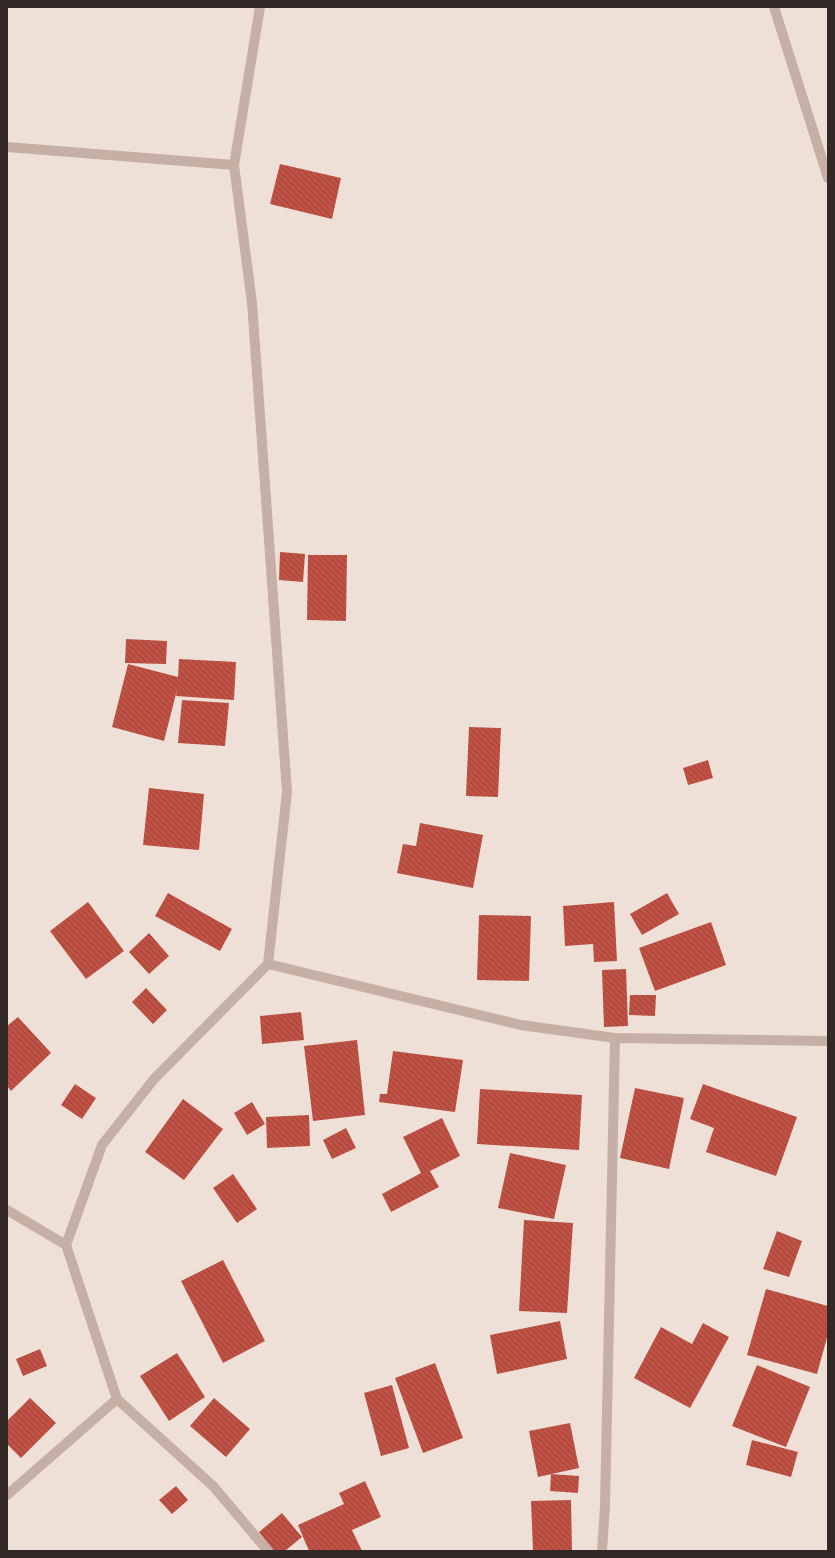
<svg xmlns="http://www.w3.org/2000/svg" width="835" height="1558" viewBox="0 0 835 1558" font-family="Barlow,sans-serif">
<style>
.building{fill:url(#building-back-hatch)}
.lines{fill:none;stroke-linecap:round;stroke-linejoin:round}
.minor{stroke:#c6afa4;stroke-width:10}
</style>
<defs>
<pattern id="building-back-hatch" width="6" height="6" patternUnits="userSpaceOnUse"><rect width="6" height="6" fill="#bf5245"/><path d="M-1 5l2 2M0 0l6 6M5-1l2 2" fill="none" stroke="#9c4439"/></pattern>
</defs>
<rect width="100%" height="100%" fill="#efe0d7"/>
<!-- building -->
<path class="building" d="M280 164 341 178 332 219 270 204Z
M280 552 305 554 303 582 279 580Z
M308 555H347L346 621 307 620Z
M126 639 167 641 166 664 125 663Z
M179 659 236 662 234 700 176 696 177 690 164 741 112 727 128 664 178 677Z
M182 700 229 703 225 746 178 743Z
M469 727 501 728 498 797 466 796Z
M708 760 713 778 688 785 683 768Z
M149 788 204 794 199 850 143 845Z
M420 823 483 835 473 888 397 873 403 844 416 846Z
M168 893 232 929 220 951 155 916Z
M667 893 679 914 642 935 630 914Z
M88 902 124 951 86 979 50 931Z
M614 902 617 961 594 962 593 944 565 946 563 906Z
M479 915 531 916 529 981 477 980Z
M711 922 726 965 655 991 639 948Z
M149 933 169 956 149 974 129 952Z
M626 969 628 1026 604 1027 602 970Z
M146 988 167 1010 153 1024 132 1002Z
M630 995H656L655 1016 629 1015Z
M301 1012 304 1040 262 1044 260 1016Z
M18 1017 51 1053 11 1091 7 1086V1026Z
M357 1040 365 1115 313 1121 304 1046Z
M393 1051 463 1060 455 1112 379 1102 380 1094H387Z
M75 1084 96 1098 82 1119 61 1105Z
M703 1084 797 1117 776 1176 706 1152 714 1128 690 1119Z
M635 1088 684 1098 669 1169 620 1158Z
M480 1089 582 1095 579 1150 477 1144Z
M183 1099 223 1129 184 1180 145 1152Z
M252 1102 265 1124 247 1135 234 1113Z
M309 1115 310 1146 267 1148 266 1117Z
M442 1118 460 1156 430 1171 439 1187 391 1212 382 1194 421 1173 403 1137Z
M346 1128 356 1148 332 1159 323 1140Z
M510 1153 566 1165 554 1219 498 1208Z
M233 1174 257 1209 237 1223 213 1188Z
M524 1220 573 1223 567 1313 519 1311Z
M777 1231 802 1241 789 1277 763 1269Z
M223 1260 265 1341 223 1363 181 1281Z
M766 1289 828 1306V1334L817 1374 747 1355Z
M560 1321 567 1359 497 1374 490 1335Z
M703 1323 729 1337 690 1408 634 1378 661 1327 692 1344Z
M40 1349 47 1366 23 1376 16 1359Z
M177 1353 205 1397 169 1421 140 1376Z
M435 1363 463 1438 423 1453 395 1378Z
M757 1365 810 1387 786 1447 732 1426Z
M392 1385 409 1448 381 1456 364 1393Z
M30 1398 56 1423 21 1458 7 1444V1421Z
M214 1398 250 1429 226 1457 190 1426Z
M570 1423 579 1468 538 1477 529 1431Z
M752 1440 798 1452 791 1477 746 1465Z
M551 1474 579 1476 578 1493 550 1491Z
M365 1481 381 1517 352 1530 362 1551H309L298 1525 344 1504 339 1493Z
M176 1486 188 1500 172 1514 159 1500Z
M571 1500 572 1551H533L531 1501Z
M282 1513 302 1537 285 1551H274L259 1532Z"/>
<g class="lines">
<!-- minor -->
<path class="minor" d="M260 7 234 165 252 303 287 792 268 964 154 1079 102 1145 66 1245 117 1399 213 1486 268 1551
M774 7 828 178
M7 147 234 165
M268 964 521 1025 615 1038 828 1041
M7 1210 66 1245
M7 1495 117 1399
M602 1551 605 1506 615 1038"/>
</g>
<!-- border -->
<rect width="835" height="1558" fill="none" stroke="#322825" stroke-width="16"/>
</svg>
